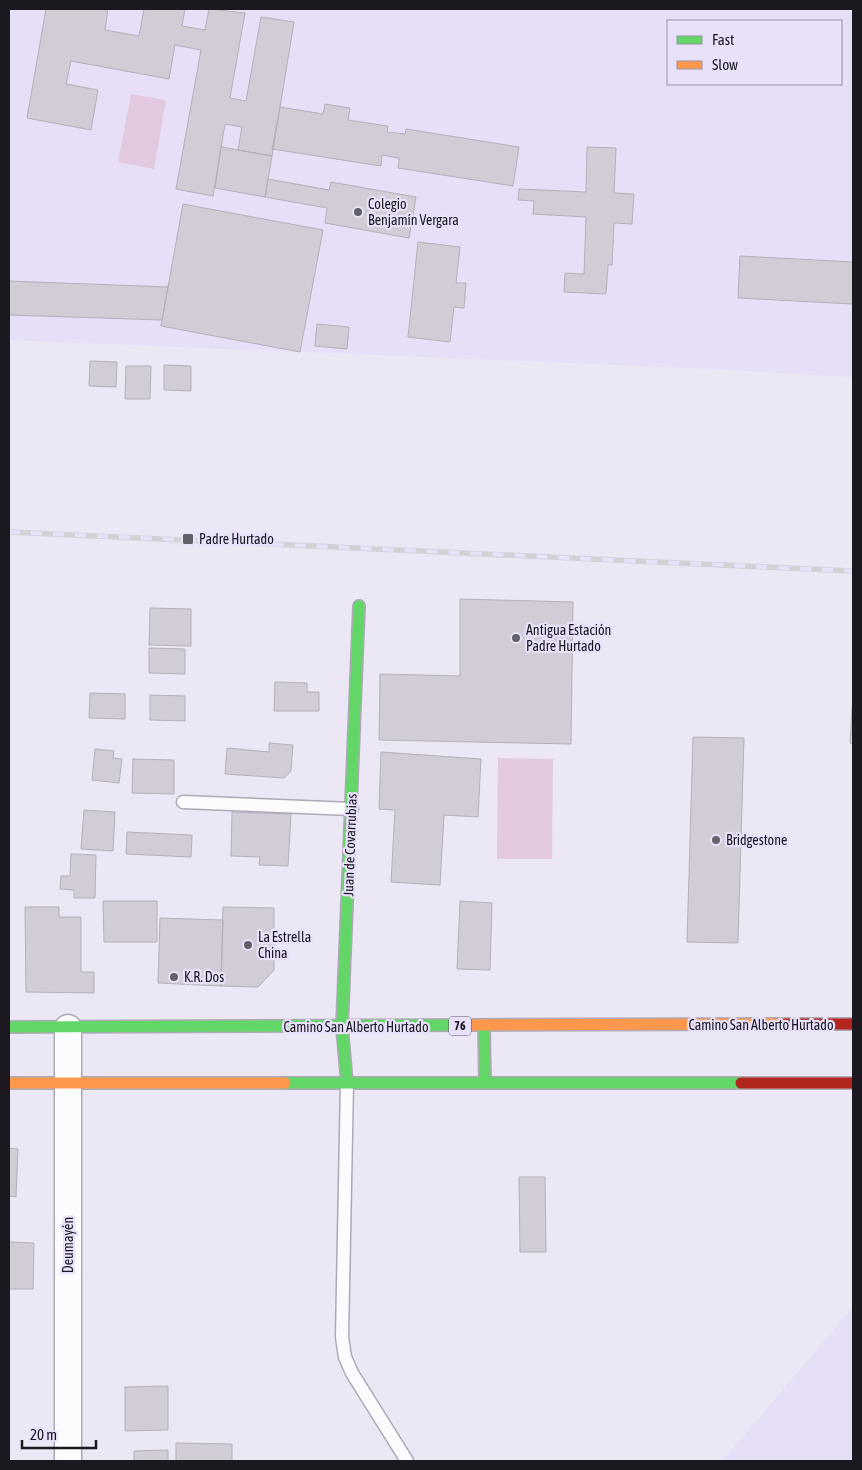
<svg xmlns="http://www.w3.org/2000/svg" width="862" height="1470" viewBox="0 0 862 1470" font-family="'Asap Condensed',sans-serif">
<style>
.built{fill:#e7dff7;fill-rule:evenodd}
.green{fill:#e3c9df}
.building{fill:#d1ccd5;stroke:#b5afba}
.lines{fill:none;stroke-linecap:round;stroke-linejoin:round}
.lane-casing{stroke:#adaab5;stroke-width:15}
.street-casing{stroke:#adaab5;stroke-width:29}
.fast-casing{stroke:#adaab5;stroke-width:14}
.slow-casing{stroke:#adaab5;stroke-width:14}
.jam-casing{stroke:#adaab5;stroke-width:14}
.lane{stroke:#fcfbfd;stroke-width:12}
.street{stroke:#fcfbfd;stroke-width:26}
.fast{stroke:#63d668;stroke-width:11}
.slow{stroke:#ff974d;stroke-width:11}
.jam{stroke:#b3261e;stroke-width:11}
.rail-casing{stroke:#d2d1d5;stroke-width:5.5}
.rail{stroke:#e9e1fa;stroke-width:4;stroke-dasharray:11;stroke-linecap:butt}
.poi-dot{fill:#64606a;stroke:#e9e1fa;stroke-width:2}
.labels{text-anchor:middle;stroke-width:4.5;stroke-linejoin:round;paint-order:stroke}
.shield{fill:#e9e1fa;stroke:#595461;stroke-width:1}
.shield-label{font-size:12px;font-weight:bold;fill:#1b1820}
.poi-label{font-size:14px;fill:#1b1820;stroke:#e9e1fa;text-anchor:start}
.street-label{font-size:14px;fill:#1b1820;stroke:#e9e1fa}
</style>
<rect width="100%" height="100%" fill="#ebe7f4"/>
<!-- built -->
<path class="built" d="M9 9H853V377L691 368 9 340ZM668 21H841V84H668Z
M853 1307V1461H722Z"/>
<!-- green -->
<path class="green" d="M131 94 166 100 154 169 118 162Z
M498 758 553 759 552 859H497Z"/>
<!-- building -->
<path class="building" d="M46 9H108L105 30 139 36 144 9H185L182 26 205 30 209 9 245 13 230 98 246 101 261 17 294 22 272 156 238 150 242 127 225 124 213 196 176 189 201 50 175 45 169 79 71 61 66 84 98 90 91 130 27 118Z
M325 104 350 108 348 120 388 126 387 132 405 134 406 129 519 147 513 186 398 168 399 158 382 155 381 166 272 149 280 107 323 114Z
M221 147 272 156 265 197 215 188Z
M587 147 616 148 614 193 634 194 632 224 614 223 612 265H608L606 294 564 292 565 273 584 274 586 217 533 214 534 201 518 200 519 189 586 192Z
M268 179 329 190 331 182 416 197 409 238 325 223 327 208 265 197Z
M183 204 323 230 300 352 161 326Z
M418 242 460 247 456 283H466L464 308 454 307 450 342 408 337Z
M740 256 853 262V304L738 298Z
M9 281 168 287 162 320 9 315Z
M317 324 349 327 347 349 315 346Z
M90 361 117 362 116 387 89 386Z
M164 365 191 366V391L164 390Z
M126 366H151L150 399H125Z
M460 599 573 602 571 744 379 740 380 674 460 676Z
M150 608 191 609V646L149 645Z
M149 648 185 649V674L149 673Z
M275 682 307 683V692H319V711H274Z
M90 693 125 694V719L89 718Z
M853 693V744L850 743Z
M150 695 185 696V721L150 720Z
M693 737 744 738 738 943 687 942Z
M269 743 293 745 291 771 284 778 225 774 227 748 269 752Z
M95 749 114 751 113 758 122 759 119 783 92 780Z
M381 752 481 759 478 817 444 815 440 885 391 882 395 810 379 809Z
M133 759 174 760V794L132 793Z
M84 810 115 812 113 851 81 849Z
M232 812 291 814 288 866 259 865 260 857 231 856Z
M127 832 192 835 191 857 126 854Z
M71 854 96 855 95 898H74V890L60 889 61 876H70Z
M103 901H157V942H104Z
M460 901 492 903 490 970 457 969Z
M25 907H59V917H81V972H94V993L26 992Z
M223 907 274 908V970L258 987 221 986Z
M160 918 223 920 221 986 158 983Z
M9 1148 18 1149 16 1197 9 1196Z
M519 1177H545L546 1252H520Z
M9 1242 34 1243 33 1289H9Z
M168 1386V1430L125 1431V1387Z
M176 1443 232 1444V1461H176Z
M168 1450V1461H134V1451Z"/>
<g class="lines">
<defs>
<path id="lane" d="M183 802 352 809
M347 1083 342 1337 345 1357 352 1373 407 1461"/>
<path id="street" d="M68 1028V1461"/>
<path id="fast" d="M484 1026 485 1083
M9 1027 468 1025
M285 1083H741
M347 1083 342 1027 359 606"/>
<path id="slow" d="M468 1025 785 1024
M9 1083H285"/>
<path id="jam" d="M785 1024H853
M741 1083H853"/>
</defs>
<!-- lane casing -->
<use href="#lane" class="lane-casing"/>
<!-- street casing -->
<use href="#street" class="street-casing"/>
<!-- fast casing -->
<use href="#fast" class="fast-casing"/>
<!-- slow casing -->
<use href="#slow" class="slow-casing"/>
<!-- jam casing -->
<use href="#jam" class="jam-casing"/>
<!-- lane -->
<use href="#lane" class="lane"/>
<!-- street -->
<use href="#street" class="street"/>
<!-- fast -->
<use href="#fast" class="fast"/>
<!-- slow -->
<use href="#slow" class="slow"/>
<!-- jam -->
<use href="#jam" class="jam"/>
<defs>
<path id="rail" d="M9 532 853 571"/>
</defs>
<!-- rail casing -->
<use href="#rail" class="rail-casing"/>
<!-- rail -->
<use href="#rail" class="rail"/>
</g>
<!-- markers -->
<g class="poi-dot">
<circle cx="358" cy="212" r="5"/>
<rect x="182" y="533" width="12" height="12" rx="2.5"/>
<circle cx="516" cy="638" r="5"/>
<circle cx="716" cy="840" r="5"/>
<circle cx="248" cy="945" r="5"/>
<circle cx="174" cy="977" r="5"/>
</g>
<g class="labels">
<!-- shield labels -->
<rect class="shield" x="449" y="1016.5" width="22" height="19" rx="4"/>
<g class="shield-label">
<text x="460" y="1030">76</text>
</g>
<!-- poi labels -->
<g class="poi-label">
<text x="368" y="209">Colegio<tspan x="368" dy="16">Benjamín Vergara</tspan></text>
<text x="199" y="544">Padre Hurtado</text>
<text x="526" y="635">Antigua Estación<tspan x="526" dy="16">Padre Hurtado</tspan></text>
<text x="726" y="845">Bridgestone</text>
<text x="258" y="942">La Estrella<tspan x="258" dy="16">China</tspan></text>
<text x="184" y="982">K.R. Dos</text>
</g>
<!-- street labels -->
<g class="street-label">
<text transform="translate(350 845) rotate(-88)" y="5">Juan de Covarrubias</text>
<text x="761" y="1030">Camino San Alberto Hurtado</text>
<text x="356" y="1032">Camino San Alberto Hurtado</text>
<text transform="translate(68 1245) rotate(-90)" y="5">Deumayén</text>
</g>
</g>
<!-- border -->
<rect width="862" height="1470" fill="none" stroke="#1b1820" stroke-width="20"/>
<!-- legend -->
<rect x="667" y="20" width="175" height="65" fill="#e9e1fa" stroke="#9791a3"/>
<rect x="677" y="36" width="25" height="8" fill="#63d668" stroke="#9791a3"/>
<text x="712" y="45" font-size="15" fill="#1b1820">Fast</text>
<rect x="677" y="61" width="25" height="8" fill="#ff974d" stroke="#9791a3"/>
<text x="712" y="70" font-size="15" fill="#1b1820">Slow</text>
<!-- scale -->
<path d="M22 1440v8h74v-8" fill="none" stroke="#1b1820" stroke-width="2.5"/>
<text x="30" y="1440" font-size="15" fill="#1b1820" stroke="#e9e1fa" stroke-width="4" paint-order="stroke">20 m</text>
</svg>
